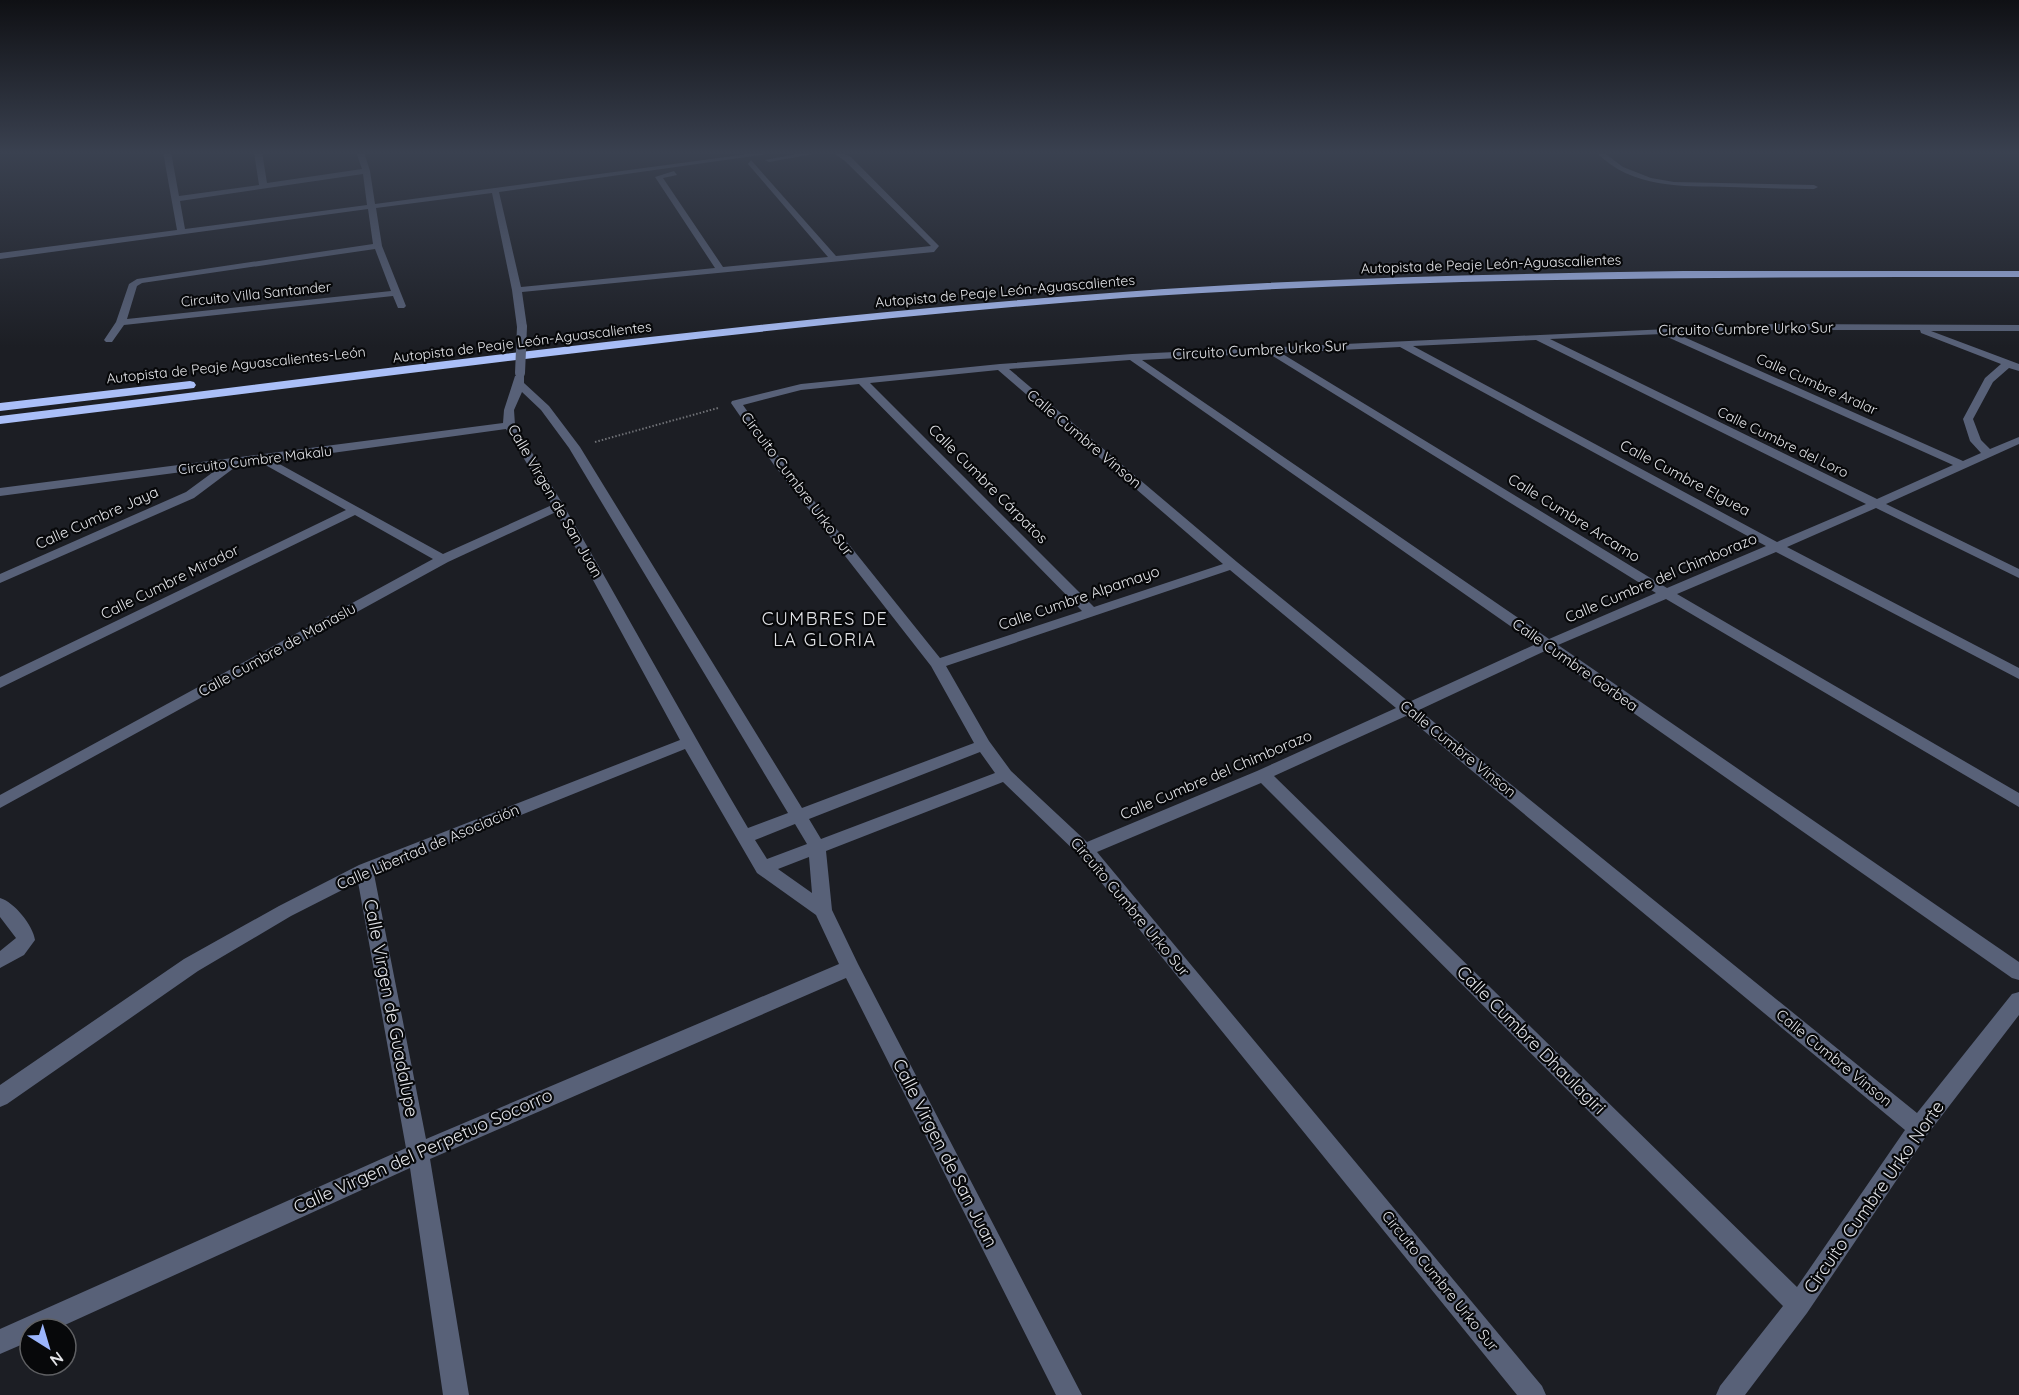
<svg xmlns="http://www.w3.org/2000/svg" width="2019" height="1395" viewBox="0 0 2019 1395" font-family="Quicksand,sans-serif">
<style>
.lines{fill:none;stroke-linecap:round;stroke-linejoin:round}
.path{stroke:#6f7176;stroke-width:2;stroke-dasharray:1.5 2;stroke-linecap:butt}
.minor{fill:#586178;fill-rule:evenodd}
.highway{fill:#aabff8;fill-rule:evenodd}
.minor-bridge{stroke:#586178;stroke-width:10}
.labels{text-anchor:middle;stroke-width:4.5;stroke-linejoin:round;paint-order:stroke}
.far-street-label{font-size:14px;fill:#e3e4e8;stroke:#07080a}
.street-label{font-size:15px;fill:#e3e4e8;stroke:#07080a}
.quarter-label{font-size:18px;letter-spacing:1.5px;fill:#e3e4e8;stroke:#07080a}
.near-street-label{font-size:18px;fill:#e3e4e8;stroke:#07080a}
</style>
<rect width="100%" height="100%" fill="#1c1e24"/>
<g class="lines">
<!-- path -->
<path class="path" d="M595 442 718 408"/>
<!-- minor -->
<path class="minor" d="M163 152H171L179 196 259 185 254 152H262L267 183 362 169 356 152H364L370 171 375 204 763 152H782L499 192 521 287 715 268 655 177 674 171 677 175 663 178 723 267 828 257 748 164 751 160 836 256 931 246 845 161 832 152H840L851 157 939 246 934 252 522 292 527 327 522 330 517 327 512 290 492 193 376 208 382 246 406 306 404 308H398L393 296 124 325 112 342H106L104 340 116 322 129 284 137 279 373 244 368 209 0 259V253L177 230ZM363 174 367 205 185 229 180 201ZM375 249 391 291 127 319 137 286 142 283Z
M807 152H824L769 162 765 160Z
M1596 152H1603L1623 167 1651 178 1674 182 1814 185 1818 187 1814 189C1786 189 1758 188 1730 187 1682 186 1632 189 1596 152Z
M1775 324 2019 325V331H1931L2019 364V371L2009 368 1993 382 1973 419 1981 440 1990 449 2019 437V444L1886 504 2019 569V578L1876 508 1787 547 2019 668V679L1776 552 1677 594 2019 793V807L1666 599 1558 645 2019 962V980L2012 978 1545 651 1419 710 1917 1113 2012 994 2019 992V1015L1927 1135 1807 1313 1745 1395H1716L1720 1386 1783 1306 1261 783 1097 852 1542 1386 1546 1395H1517L1079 855 1003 782 826 851 832 910 858 964 1082 1395H1056L846 978 430 1159 469 1395H443L410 1168 56 1329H30V1341L0 1354V1329L406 1148 358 882 291 916 198 971 7 1104 0 1107V1085L184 959 279 906 359 865 680 740 556 512 448 562 0 808V795L433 559 355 515 0 688V677L346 510 260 462 238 465 194 498 0 583V574L186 492 220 467 0 496V488L503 423 504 410 515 376 524 374V383L549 406 580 447 802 808 974 743 931 666 774 465 731 403 732 401 801 384 1000 364 1132 354ZM1775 330H1920L1921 333 2001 364 1985 378 1963 419 1970 441 1981 453 1963 461 1675 333ZM1662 334 1663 335 1953 465 1877 499 1550 339ZM1536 340 1866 504 1777 542 1413 346ZM1400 347 1766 546 1667 588 1281 353ZM1268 353 1656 593 1549 639 1142 360ZM1130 360 1536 644 1409 702 1237 562 1009 369ZM998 370 1223 564 1094 607 870 383ZM859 384 1082 611 940 658 782 461 743 405 801 390ZM522 392 541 410 569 448 788 813 748 828C669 695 597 557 515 425L514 410ZM506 429 552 505 443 554 274 461ZM1230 570 1396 708 1257 771 1087 842 1011 771 989 741 946 666ZM1406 716 1905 1130 1797 1287 1274 776ZM685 749 757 873 816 915 839 964 426 1139 374 874ZM980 752 995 773 821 839 809 819ZM795 824 807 844 767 859 755 840ZM809 857 812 893 778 869Z
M0 898C14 902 33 925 35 940L24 955 0 968V951L16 938 0 917Z"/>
<!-- highway -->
<path class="highway" d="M1683 271H2019V277C1720 277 1421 277 1123 298 748 326 374 379 0 424V416C374 371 747 319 1123 292 1309 278 1496 274 1683 271Z
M190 381 194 382 196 385 194 388 0 411V403Z"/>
<!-- minor-bridge -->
<path class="minor-bridge" d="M520 373 522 327"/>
</g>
<!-- sky -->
<linearGradient id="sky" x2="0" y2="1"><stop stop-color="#0f1014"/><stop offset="0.44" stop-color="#3a4150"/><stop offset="1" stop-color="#3a4150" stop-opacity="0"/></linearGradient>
<rect width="2019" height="347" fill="url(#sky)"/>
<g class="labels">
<!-- far-street labels -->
<g class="far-street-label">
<text transform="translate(1491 264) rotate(-2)" y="5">Autopista de Peaje León-Aguascalientes</text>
<text transform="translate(1005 291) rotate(-5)" y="5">Autopista de Peaje León-Aguascalientes</text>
<text transform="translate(256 294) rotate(-6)" y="5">Circuito Villa Santander</text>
<text transform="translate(522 342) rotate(-7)" y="5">Autopista de Peaje León-Aguascalientes</text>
<text transform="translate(236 365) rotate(-6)" y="5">Autopista de Peaje Aguascalientes-León</text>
<text transform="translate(1817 384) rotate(24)" y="5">Calle Cumbre Aralar</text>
<text transform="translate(1783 442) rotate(26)" y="5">Calle Cumbre del Loro</text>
<text transform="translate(255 460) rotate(-7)" y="5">Circuito Cumbre Makalu</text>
</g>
<!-- street labels -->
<g class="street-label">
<text transform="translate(1746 329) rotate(-1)" y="5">Circuito Cumbre Urko Sur</text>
<text transform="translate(1260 350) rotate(-3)" y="5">Circuito Cumbre Urko Sur</text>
<text transform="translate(1084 439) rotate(40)" y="5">Calle Cumbre Vinson</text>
<text transform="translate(1685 478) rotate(28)" y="5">Calle Cumbre Elguea</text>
<text transform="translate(797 484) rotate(53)" y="5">Circuito Cumbre Urko Sur</text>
<text transform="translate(988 484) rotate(45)" y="5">Calle Cumbre Cárpatos</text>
<text transform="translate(555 501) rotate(60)" y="5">Calle Virgen de San Juan</text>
<text transform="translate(97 518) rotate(-24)" y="5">Calle Cumbre Jaya</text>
<text transform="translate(1574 518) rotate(32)" y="5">Calle Cumbre Arcamo</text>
<text transform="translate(1661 578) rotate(-23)" y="5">Calle Cumbre del Chimborazo</text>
<text transform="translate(170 582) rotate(-26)" y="5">Calle Cumbre Mirador</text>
<text transform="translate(1079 598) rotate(-19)" y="5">Calle Cumbre Alpamayo</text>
<text transform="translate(277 650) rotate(-29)" y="5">Calle Cumbre de Manaslu</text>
<text transform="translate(1575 665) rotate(35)" y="5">Calle Cumbre Gorbea</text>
<text transform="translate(1458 749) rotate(39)" y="5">Calle Cumbre Vinson</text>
<text transform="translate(1216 775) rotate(-23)" y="5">Calle Cumbre del Chimborazo</text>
<text transform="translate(428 847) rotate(-23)" y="5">Calle Libertad de Asociación</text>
<text transform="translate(1130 907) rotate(50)" y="5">Circuito Cumbre Urko Sur</text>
<text transform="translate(1834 1058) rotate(39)" y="5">Calle Cumbre Vinson</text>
<text transform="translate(1440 1281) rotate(51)" y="5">Circuito Cumbre Urko Sur</text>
</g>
<!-- quarter labels -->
<g class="quarter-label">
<text x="825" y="625">CUMBRES DE<tspan x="825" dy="21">LA GLORIA</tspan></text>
</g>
<!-- near-street labels -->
<g class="near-street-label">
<text transform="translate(391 1008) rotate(79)" y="6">Calle Virgen de Guadalupe</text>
<text transform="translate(1531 1040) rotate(45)" y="6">Calle Cumbre Dhaulagiri</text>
<text transform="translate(423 1151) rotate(-24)" y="6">Calle Virgen del Perpetuo Socorro</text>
<text transform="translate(945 1153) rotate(63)" y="6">Calle Virgen de San Juan</text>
<text transform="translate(1874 1197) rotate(-55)" y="6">Circuito Cumbre Urko Norte</text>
</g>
</g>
<!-- north arrow -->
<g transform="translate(48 1347) rotate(143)"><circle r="28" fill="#07080a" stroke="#5f6063" stroke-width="1.5"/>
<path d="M0-4.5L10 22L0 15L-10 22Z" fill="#9bb5fd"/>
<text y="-9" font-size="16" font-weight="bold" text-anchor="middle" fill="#e3e4e8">N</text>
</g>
</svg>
